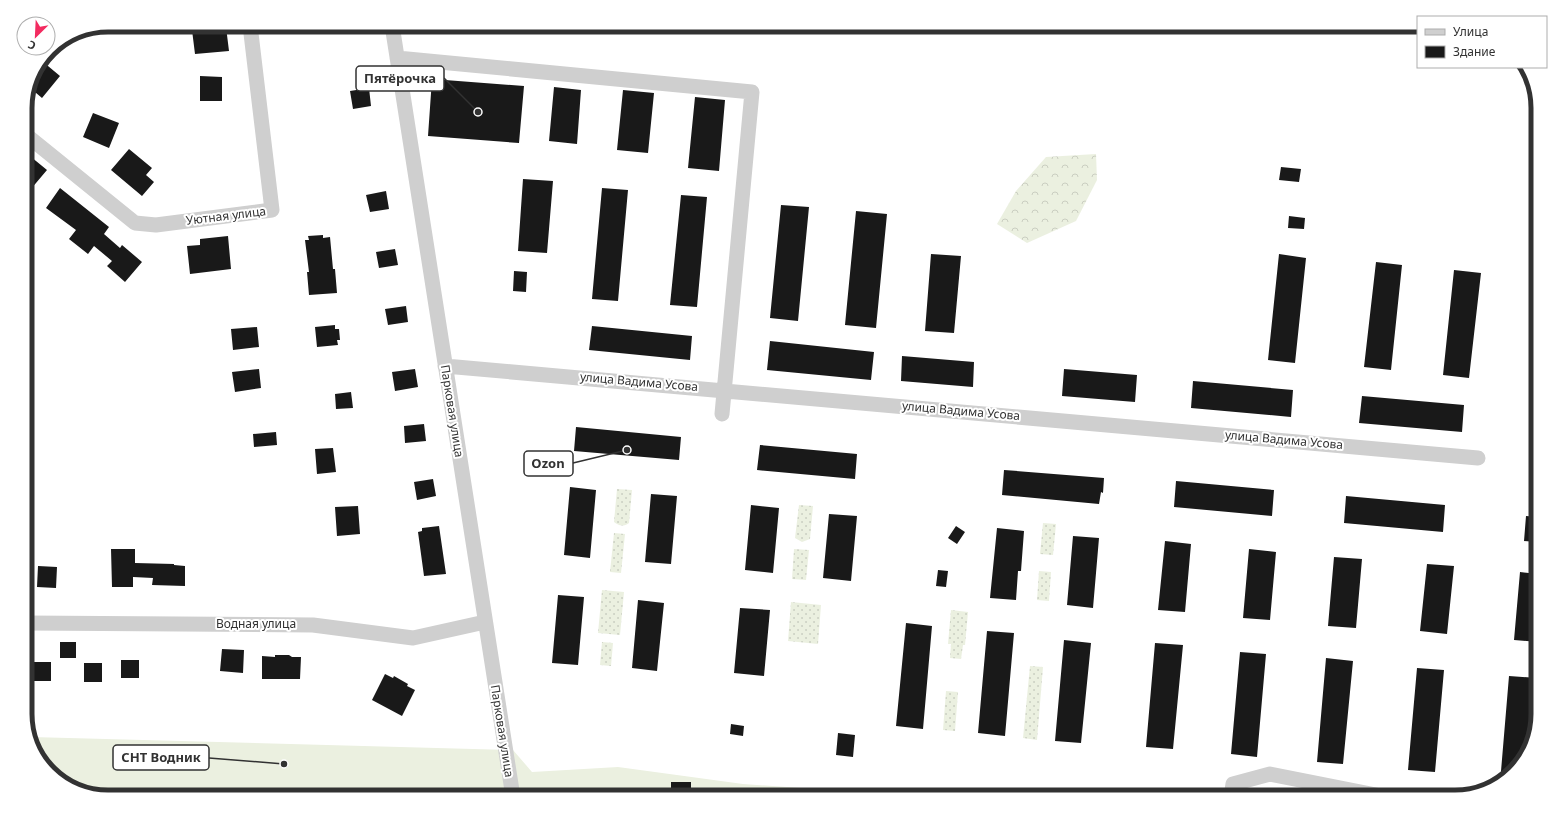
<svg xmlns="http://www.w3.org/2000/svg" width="1563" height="822" viewBox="0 0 1563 822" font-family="'Noto Sans',sans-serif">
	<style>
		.grass { fill: url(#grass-dots) }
		.forest { fill: url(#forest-crowns) }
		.garden { fill: #ebf0e0 }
		.building { fill: #191919 }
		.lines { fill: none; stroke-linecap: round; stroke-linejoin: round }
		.street { stroke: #cfcfcf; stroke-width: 15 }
		.labels { text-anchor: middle; stroke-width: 4; stroke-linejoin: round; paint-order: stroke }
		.street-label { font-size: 12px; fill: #323232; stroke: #fff }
		.rim { fill: none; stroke: #323232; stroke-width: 5 }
		.leader { fill: none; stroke: #323232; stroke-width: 1.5 }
		.callout-dot { fill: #323232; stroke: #fff; stroke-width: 1.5 }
		.callout { fill: #fff; stroke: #323232; stroke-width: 1.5 }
		.callout-label { font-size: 13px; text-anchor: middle; font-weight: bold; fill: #323232 }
	</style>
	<defs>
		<pattern id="grass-dots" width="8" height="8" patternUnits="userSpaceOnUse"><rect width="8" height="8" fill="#ebf0e0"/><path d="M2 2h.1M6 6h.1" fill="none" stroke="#cacec1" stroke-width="1.8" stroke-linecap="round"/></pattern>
		<pattern id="forest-crowns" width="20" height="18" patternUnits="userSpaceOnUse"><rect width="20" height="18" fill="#ebf0e0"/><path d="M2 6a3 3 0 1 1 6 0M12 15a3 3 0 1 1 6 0" fill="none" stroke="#cacec1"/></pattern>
	</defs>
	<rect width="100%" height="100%" fill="#fff"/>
	<!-- grass -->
	<path class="grass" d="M 617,489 L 632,490 L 629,523 C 623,527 619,526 614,522 Z
		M 799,505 L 813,506 L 810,539 L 802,542 L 795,538 Z
		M 1043,523 L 1056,524 L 1053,555 L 1040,554 Z
		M 614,533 L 625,534 L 621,573 L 610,572 Z
		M 794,549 L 809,550 L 806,580 L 792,579 Z
		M 1039,571 L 1051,572 L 1049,601 L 1037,600 Z
		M 602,590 L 624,592 L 620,635 L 598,633 Z
		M 791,602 L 821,605 L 818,644 L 788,641 Z
		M 951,610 L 968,612 L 965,645 L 963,645 L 961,659 L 950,658 L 951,644 L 948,644 Z
		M 602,642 L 613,643 L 611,666 L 600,665 Z
		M 1030,666 L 1043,667 L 1037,740 L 1023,738 Z
		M 946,691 L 958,692 L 955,731 L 943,730 Z"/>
	<!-- forest -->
	<path class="forest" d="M 1096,154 L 1097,180 L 1076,221 L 1027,243 L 997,224 L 1016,191 L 1046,157 Z"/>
	<!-- garden -->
	<path class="garden" d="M 31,737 L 513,750 L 532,772 L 618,767 L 743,784 L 931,797 L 108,797 L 71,788 L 39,760 Z"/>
	<!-- building -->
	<path class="building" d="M 226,27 L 229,51 L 195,54 L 192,30 Z
		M 42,61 L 60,76 L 42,98 L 29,87 L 31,76 Z
		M 200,76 L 222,77 L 222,101 L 200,101 Z
		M 432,79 L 524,86 L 519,143 L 428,136 Z
		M 554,87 L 581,90 L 577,144 L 549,141 Z
		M 369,88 L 371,106 L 353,109 L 350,91 Z
		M 623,90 L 654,93 L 648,153 L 617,150 Z
		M 695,97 L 725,100 L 719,171 L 688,168 Z
		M 93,113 L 119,123 L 109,148 L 83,137 Z
		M 129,149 L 152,168 L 146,175 L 154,182 L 142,196 L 111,170 Z
		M 25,152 L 47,170 L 25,196 Z
		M 1281,167 L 1301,169 L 1299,182 L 1279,180 Z
		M 523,179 L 553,181 L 547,253 L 518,251 Z
		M 60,188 L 109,227 L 104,234 L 120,248 L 122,245 L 142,262 L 125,282 L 107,266 L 112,261 L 94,246 L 88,254 L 69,239 L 76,230 L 46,208 Z
		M 602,188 L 628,190 L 618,301 L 592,299 Z
		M 386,191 L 389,209 L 370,212 L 366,195 Z
		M 681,195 L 707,197 L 697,307 L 670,305 Z
		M 781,205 L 809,207 L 798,321 L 770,318 Z
		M 856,211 L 887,214 L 876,328 L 845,325 Z
		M 1289,216 L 1305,218 L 1304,229 L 1288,228 Z
		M 323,235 L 323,238 L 330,237 L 333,269 L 335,269 L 337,293 L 309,295 L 307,272 L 309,272 L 305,240 L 309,240 L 308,236 Z
		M 228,236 L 231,269 L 190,274 L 187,246 L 200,245 L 200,239 Z
		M 395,249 L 398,265 L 379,268 L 376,252 Z
		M 931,254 L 961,256 L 954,333 L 925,331 Z
		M 1279,254 L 1306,258 L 1295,363 L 1268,360 Z
		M 1376,262 L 1402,265 L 1391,370 L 1364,367 Z
		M 1454,270 L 1481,273 L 1469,378 L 1443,375 Z
		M 514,271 L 527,272 L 526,292 L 513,291 Z
		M 406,306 L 408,322 L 388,325 L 385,309 Z
		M 335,325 L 335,329 L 339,329 L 340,340 L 337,340 L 338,345 L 317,347 L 315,327 Z
		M 592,326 L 692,336 L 690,360 L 589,350 Z
		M 257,327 L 259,347 L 233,350 L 231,329 Z
		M 770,341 L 874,352 L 871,380 L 767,370 Z
		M 902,356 L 974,362 L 973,387 L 901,381 Z
		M 259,369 L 261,388 L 235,392 L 232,372 Z
		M 415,369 L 418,387 L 395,391 L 392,372 Z
		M 1064,369 L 1137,375 L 1135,402 L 1062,396 Z
		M 1193,381 L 1293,390 L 1291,417 L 1191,408 Z
		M 351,392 L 353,408 L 336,409 L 335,394 Z
		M 1362,396 L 1464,405 L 1462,432 L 1359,423 Z
		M 424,424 L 426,441 L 405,443 L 404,426 Z
		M 576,427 L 681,437 L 679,460 L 574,451 Z
		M 276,432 L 277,445 L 254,447 L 253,434 Z
		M 760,445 L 857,454 L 855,479 L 757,470 Z
		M 333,448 L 336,472 L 317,474 L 315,449 Z
		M 1004,470 L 1104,478 L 1103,493 L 1101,492 L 1099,504 L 1002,495 Z
		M 433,479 L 436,496 L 417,500 L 414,482 Z
		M 1176,481 L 1274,490 L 1272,516 L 1174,507 Z
		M 570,487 L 596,490 L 590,558 L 564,555 Z
		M 651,494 L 677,496 L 671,564 L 645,562 Z
		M 1346,496 L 1445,505 L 1443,532 L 1344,523 Z
		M 751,505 L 779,508 L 773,573 L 745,570 Z
		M 358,506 L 360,534 L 337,536 L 335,507 Z
		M 829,514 L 857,516 L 851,581 L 823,578 Z
		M 1526,516 L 1538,517 L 1538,542 L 1524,541 Z
		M 439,526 L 446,574 L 424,576 L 418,532 L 422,531 L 422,528 Z
		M 956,526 L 965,532 L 957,544 L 948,538 Z
		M 997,528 L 1024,531 L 1021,571 L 1018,571 L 1016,600 L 990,598 Z
		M 1073,536 L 1099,538 L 1093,608 L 1067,605 Z
		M 1165,541 L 1191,544 L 1185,612 L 1158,610 Z
		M 111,549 L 135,549 L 135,563 L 174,564 L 174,565 L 185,566 L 185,586 L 152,585 L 153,578 L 133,577 L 133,587 L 112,587 Z
		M 1249,549 L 1276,552 L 1270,620 L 1243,618 Z
		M 1334,557 L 1362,559 L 1356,628 L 1328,626 Z
		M 1427,564 L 1454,566 L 1447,634 L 1420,631 Z
		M 38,566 L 57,567 L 56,588 L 37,587 Z
		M 938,570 L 948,571 L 946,587 L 936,586 Z
		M 1520,572 L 1538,574 L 1538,642 L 1514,640 Z
		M 558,595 L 584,597 L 578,665 L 552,663 Z
		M 638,600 L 664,603 L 657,671 L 632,668 Z
		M 740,608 L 770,610 L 764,676 L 734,673 Z
		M 906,623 L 932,626 L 923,729 L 896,726 Z
		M 987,631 L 1014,633 L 1005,736 L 978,733 Z
		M 1064,640 L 1091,643 L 1081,743 L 1055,741 Z
		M 60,642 L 76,642 L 76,658 L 60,658 Z
		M 1155,643 L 1183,645 L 1173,749 L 1146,747 Z
		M 222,649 L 244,650 L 243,673 L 220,671 Z
		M 1240,652 L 1266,654 L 1257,757 L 1231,754 Z
		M 275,655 L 289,655 L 292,657 L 301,657 L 300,679 L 262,679 L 262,656 L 275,657 Z
		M 1326,658 L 1353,661 L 1343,764 L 1317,762 Z
		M 121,660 L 139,660 L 139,678 L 121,678 Z
		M 33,662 L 51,662 L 51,681 L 32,681 Z
		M 84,663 L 102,663 L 102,682 L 84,682 Z
		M 1417,668 L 1444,670 L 1435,772 L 1408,770 Z
		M 385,674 L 393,678 L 394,676 L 408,684 L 407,686 L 415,690 L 402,716 L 372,700 Z
		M 1509,676 L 1537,678 L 1531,744 L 1529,751 L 1500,783 Z
		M 731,724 L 744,726 L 743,736 L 730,734 Z
		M 838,733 L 855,735 L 853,757 L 836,755 Z
		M 671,782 L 691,782 L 691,796 L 671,796 Z"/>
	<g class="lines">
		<!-- street -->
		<path class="street" d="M 392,25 L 513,797
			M 397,58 L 752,92 L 722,414
			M 25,134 L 135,223 L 156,225 L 272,210 L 250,25
			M 445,366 L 1478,458
			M 25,623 L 313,625 L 413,638 L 485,622
			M 1231,797 L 1233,784 L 1270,774 L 1386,797"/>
	</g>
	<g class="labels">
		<!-- street labels -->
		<g class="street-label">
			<text transform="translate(226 216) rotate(-7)" y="4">Уютная улица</text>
			<text transform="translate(639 382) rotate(5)" y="4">улица Вадима Усова</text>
			<text transform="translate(452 411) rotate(81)" y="4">Парковая улица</text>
			<text transform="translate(961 411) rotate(5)" y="4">улица Вадима Усова</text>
			<text transform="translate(1284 440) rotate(5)" y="4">улица Вадима Усова</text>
			<text x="256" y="628">Водная улица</text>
			<text transform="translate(502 731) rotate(81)" y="4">Парковая улица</text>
		</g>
	</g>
	<!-- crop -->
	<path d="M0 0H1563V822H0ZM108 32H1455A76 76 0 0 1 1531 108V714A76 76 0 0 1 1455 790H108A76 76 0 0 1 32 714V108A76 76 0 0 1 108 32Z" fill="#fff" fill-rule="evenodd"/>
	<path class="rim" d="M108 32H1455A76 76 0 0 1 1531 108V714A76 76 0 0 1 1455 790H108A76 76 0 0 1 32 714V108A76 76 0 0 1 108 32Z"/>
	<!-- callouts -->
	<path class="leader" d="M478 112L444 78M627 450L573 463M284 764L209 758"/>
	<g class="callout-dot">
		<circle cx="478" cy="112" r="4"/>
		<circle cx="627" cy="450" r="4"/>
		<circle cx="284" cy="764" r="4"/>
	</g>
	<g class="callout">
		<rect x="356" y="66" width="88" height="25" rx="4"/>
		<rect x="524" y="451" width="49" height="25" rx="4"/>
		<rect x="113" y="745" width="96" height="25" rx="4"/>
	</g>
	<g class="callout-label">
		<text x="400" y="83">Пятёрочка</text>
		<text x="548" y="468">Ozon</text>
		<text x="161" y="762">СНТ Водник</text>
	</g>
	<!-- legend -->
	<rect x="1417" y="16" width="130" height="52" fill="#ffffff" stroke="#adadad"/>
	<rect x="1425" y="29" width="20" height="6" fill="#cfcfcf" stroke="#adadad"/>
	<text x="1453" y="36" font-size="12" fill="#323232">Улица</text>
	<rect x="1425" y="46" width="20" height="12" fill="#191919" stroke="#adadad"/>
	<text x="1453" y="56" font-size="12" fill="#323232">Здание</text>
	<!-- north arrow -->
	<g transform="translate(36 36) rotate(204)"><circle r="19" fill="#ffffff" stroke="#adadad"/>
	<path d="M0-3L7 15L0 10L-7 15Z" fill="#f32b60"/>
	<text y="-6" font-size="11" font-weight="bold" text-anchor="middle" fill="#323232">С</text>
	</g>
</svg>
